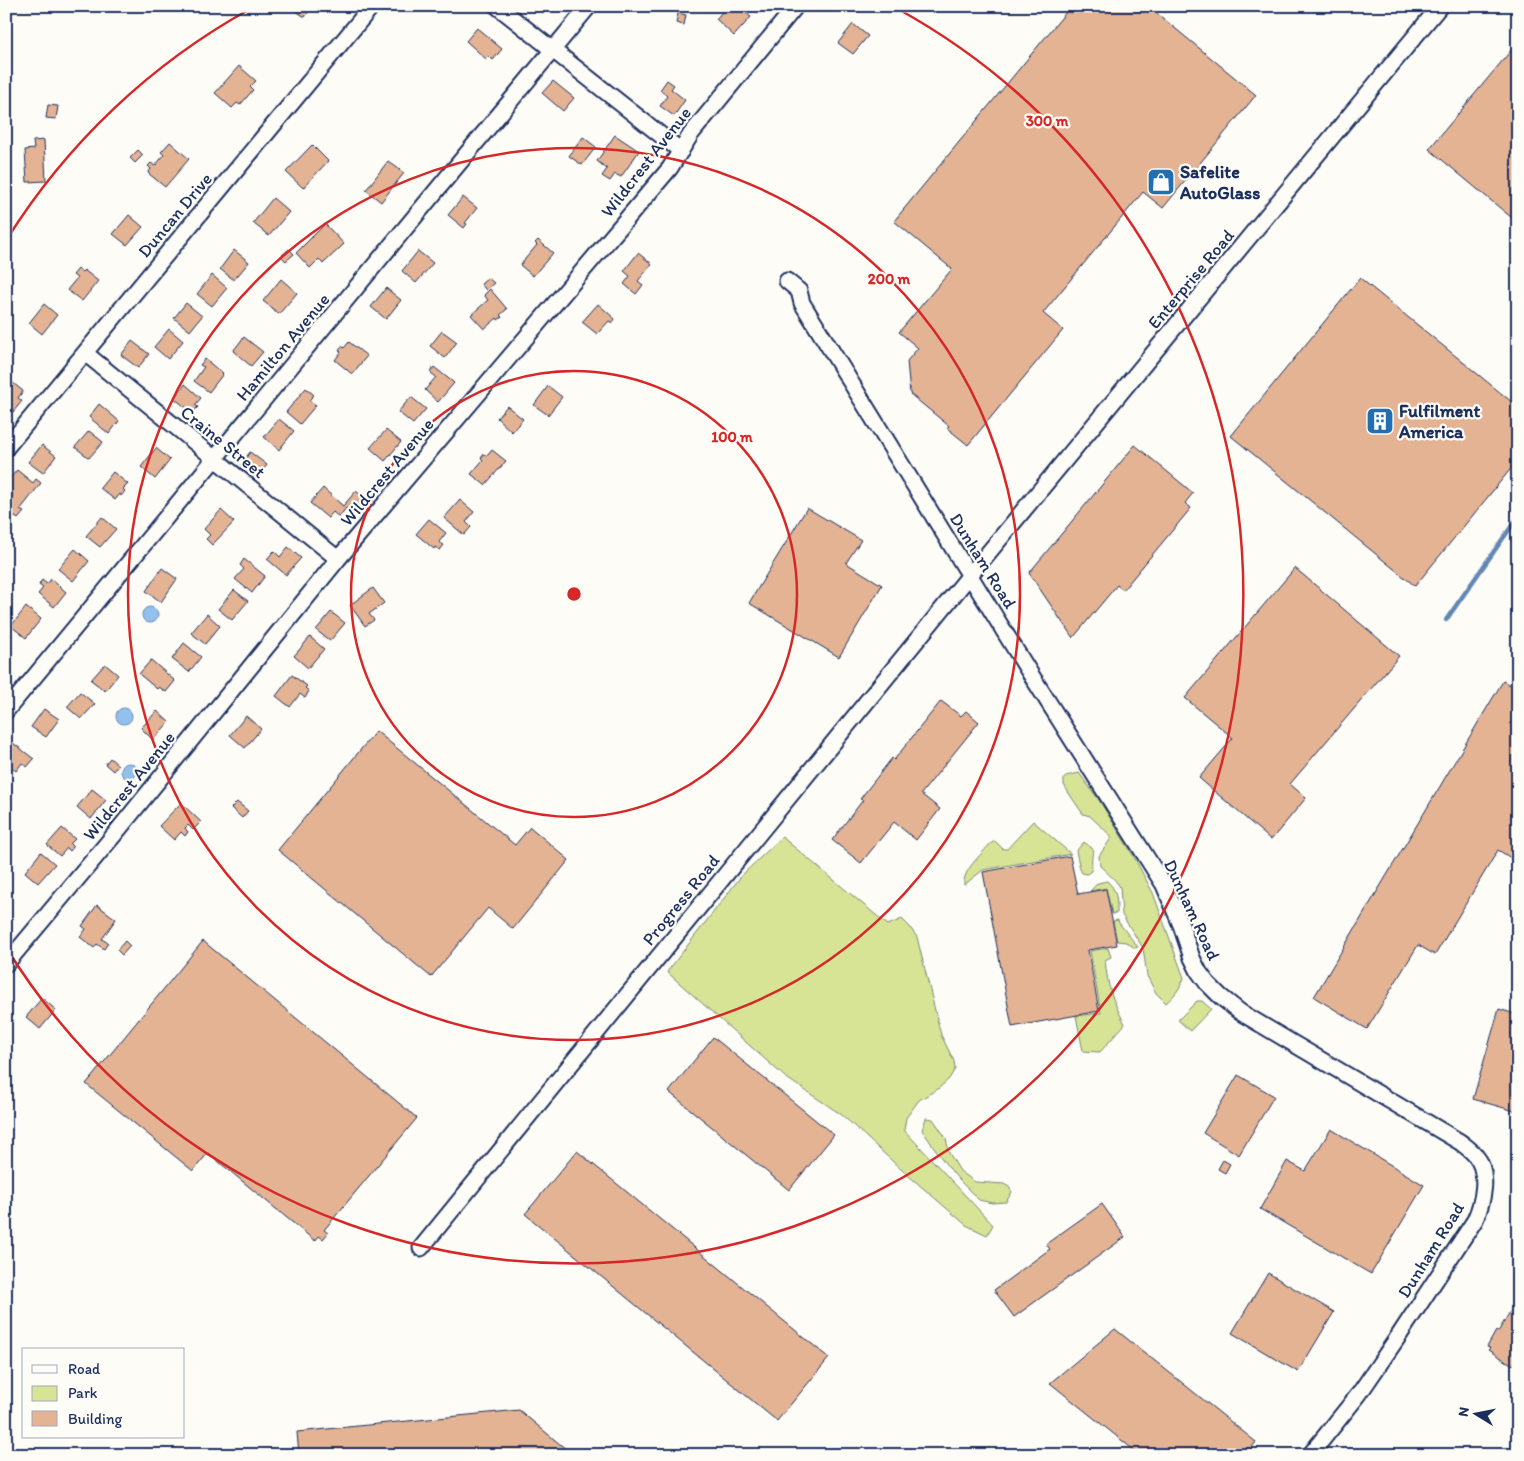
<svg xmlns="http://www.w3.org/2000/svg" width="1524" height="1461" viewBox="0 0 1524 1461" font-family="Itim,sans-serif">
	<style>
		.green { fill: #d7e395; stroke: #79897a }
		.water { fill: #93c1ed; stroke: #6387b4 }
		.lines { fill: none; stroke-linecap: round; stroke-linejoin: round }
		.stream { stroke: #6387b4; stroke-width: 4.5 }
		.building { fill: #e3b394; stroke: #1b2f5e }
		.minor-casing { stroke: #1b2f5e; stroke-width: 19 }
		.minor { stroke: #fdfcf7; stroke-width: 15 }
		.ring { fill: none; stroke: #d62828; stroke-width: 2.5 }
		.labels { text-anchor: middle; stroke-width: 4.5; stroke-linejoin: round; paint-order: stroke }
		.street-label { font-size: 18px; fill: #1b2f5e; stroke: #fdfcf7 }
		.poi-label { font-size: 18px; font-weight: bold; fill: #1b2f5e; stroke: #fdfcf7; text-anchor: start }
		.centre { fill: #d62828; stroke: #fdfcf7; stroke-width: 2.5 }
		.ring-label { font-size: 15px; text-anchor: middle; font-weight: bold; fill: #d62828; stroke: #fdfcf7; stroke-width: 4.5; stroke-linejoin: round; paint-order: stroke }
	</style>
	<rect width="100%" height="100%" fill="#fdfcf7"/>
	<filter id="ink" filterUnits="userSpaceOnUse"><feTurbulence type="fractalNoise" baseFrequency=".02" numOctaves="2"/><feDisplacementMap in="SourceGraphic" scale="10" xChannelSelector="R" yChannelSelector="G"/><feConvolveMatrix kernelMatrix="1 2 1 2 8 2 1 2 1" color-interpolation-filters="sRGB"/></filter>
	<g filter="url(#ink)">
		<!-- green -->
		<path class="green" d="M 1079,773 L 1099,800 L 1133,855 L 1153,893 L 1184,978 C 1180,989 1174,996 1166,1003 L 1156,993 L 1147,976 L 1143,948 L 1122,915 L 1120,887 L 1115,880 L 1100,866 L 1099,856 L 1112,837 L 1090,816 L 1083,814 L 1070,795 L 1064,785 L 1064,779 L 1066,776 Z
			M 1033,821 L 1071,854 L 983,870 L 964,885 C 962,871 981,855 990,844 L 995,841 L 1003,849 L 1007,849 Z
			M 782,837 L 888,925 L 902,919 L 909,926 L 917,937 L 941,1035 L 954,1061 L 955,1069 L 949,1079 L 938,1089 L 919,1100 L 906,1118 L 904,1130 L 993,1225 L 987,1235 L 966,1225 L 902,1170 L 842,1115 L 785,1077 L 667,972 L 742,875 Z
			M 1084,842 L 1094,850 C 1090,858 1093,864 1091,871 L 1087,874 L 1082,873 L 1080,869 L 1076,851 Z
			M 1107,881 C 1117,890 1117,899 1117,913 L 1112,914 L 1106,888 L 1090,891 L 1098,883 Z
			M 1118,920 L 1119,923 L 1138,947 L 1135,948 L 1126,942 L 1117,941 L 1113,921 Z
			M 1108,948 L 1111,957 L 1105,960 C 1108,989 1112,999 1125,1024 L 1100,1052 L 1083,1051 L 1076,1016 L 1101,1013 L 1090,951 Z
			M 1197,1001 L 1202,1001 L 1211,1009 L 1190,1031 L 1178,1020 Z
			M 926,1118 L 933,1119 L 946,1138 L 949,1153 L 960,1171 L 975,1182 L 1004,1184 L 1009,1187 L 1012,1192 L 1006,1202 L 992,1203 L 979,1200 L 959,1180 L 945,1163 L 922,1130 Z"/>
		<!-- water -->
		<path class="water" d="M142 615a8 8 0 1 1 16 0a8 8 0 1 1-16 0Z
			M116 716a8 8 0 1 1 16 0a8 8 0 1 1-16 0Z
			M121 771a8 8 0 1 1 16 0a8 8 0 1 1-16 0Z"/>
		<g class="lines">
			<!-- stream -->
			<path class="stream" d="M 1446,620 L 1518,517"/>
		</g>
		<!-- building -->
		<path class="building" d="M 293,6 L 312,6 L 305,17 L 291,8 Z
			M 727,6 L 738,6 L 751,17 L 734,36 L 716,19 Z
			M 1071,6 L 1148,6 L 1256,95 L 1163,208 L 1143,192 L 1043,313 L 1063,330 L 968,445 L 947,428 L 949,426 L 910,394 L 907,361 L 918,348 L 899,332 L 952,269 L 894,221 Z
			M 678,13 L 686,15 L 684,25 L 676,23 Z
			M 853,24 L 868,36 L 853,54 L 838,43 Z
			M 477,28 L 502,49 L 493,60 L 489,56 L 486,59 L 466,41 Z
			M 1518,42 L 1518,223 L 1429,149 Z
			M 239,66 L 256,81 L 250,87 L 253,90 L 240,105 L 237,103 L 232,108 L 215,93 Z
			M 667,80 L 674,85 L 671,89 L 685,100 L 674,116 L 660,106 L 667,96 L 660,90 Z
			M 553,81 L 574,98 L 563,111 L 542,93 Z
			M 48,105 L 58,106 L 56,119 L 46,118 Z
			M 615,135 L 639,151 L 621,177 L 615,174 L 610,181 L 602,176 L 607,169 L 597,161 Z
			M 583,137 L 596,147 L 582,165 L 569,156 Z
			M 44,140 L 46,181 L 27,182 L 25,150 L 34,149 L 33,141 Z
			M 170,142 L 189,159 L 165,187 L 148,173 L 151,169 L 148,166 L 151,163 L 155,166 L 164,155 L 161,152 Z
			M 312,145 L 328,161 L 303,188 L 286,172 Z
			M 138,150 L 143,155 L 135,163 L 130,158 Z
			M 388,161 L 404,173 L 381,202 L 366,190 Z
			M 463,197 L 477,208 L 465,223 L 467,224 L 464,228 L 448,215 Z
			M 273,198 L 289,212 L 269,236 L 253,223 Z
			M 129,215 L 143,227 L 127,245 L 113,234 Z
			M 325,224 L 344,244 L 323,264 L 319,259 L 310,268 L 296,253 Z
			M 538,240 L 553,253 L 533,276 L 520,265 L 537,245 L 535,243 Z
			M 289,249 L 294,254 L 286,261 L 281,256 Z
			M 234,250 L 249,262 L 234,280 L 220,269 Z
			M 418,251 L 433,263 L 416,283 L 402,271 Z
			M 638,253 L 652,264 L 638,281 L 643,285 L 636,294 L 624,284 L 630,276 L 624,271 Z
			M 78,269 L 82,272 L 84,270 L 98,281 L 82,301 L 67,290 L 77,278 L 73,275 Z
			M 212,275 L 227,288 L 212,306 L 197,294 Z
			M 488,278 L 494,283 L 486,290 L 481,284 Z
			M 1360,278 L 1518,407 L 1518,460 L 1415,586 L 1231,436 Z
			M 281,279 L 297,293 L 279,314 L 263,301 Z
			M 386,288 L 401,300 L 386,319 L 371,307 Z
			M 490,289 L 507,309 L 500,315 L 502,317 L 498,320 L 497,318 L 484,329 L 471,315 L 488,300 L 484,295 Z
			M 186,303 L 202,316 L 190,331 L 174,318 Z
			M 44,304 L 57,315 L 42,334 L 29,323 Z
			M 598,304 L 615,319 L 612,323 L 609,321 L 597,334 L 582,322 Z
			M 169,329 L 183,341 L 168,359 L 154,347 Z
			M 442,331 L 457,342 L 445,358 L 430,346 Z
			M 244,337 L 263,352 L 251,366 L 233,351 Z
			M 132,341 L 149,354 L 138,368 L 121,355 Z
			M 349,342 L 367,356 L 352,374 L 335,360 L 341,352 L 339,351 L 342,346 L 344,348 Z
			M 205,359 L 223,374 L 209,392 L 194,381 L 204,367 L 200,365 Z
			M 434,367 L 454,383 L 438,402 L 425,390 L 436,377 L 430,372 Z
			M 8,379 L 23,391 L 18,398 L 22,401 L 13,412 L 6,407 L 6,381 Z
			M 185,384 L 201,398 L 195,405 L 198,407 L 194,411 L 192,409 L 190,411 L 174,398 Z
			M 548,386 L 562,397 L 548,415 L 534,405 Z
			M 306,388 L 314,395 L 309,400 L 316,405 L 300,424 L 286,412 Z
			M 411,397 L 426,409 L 413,424 L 398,412 Z
			M 99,404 L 119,421 L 109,434 L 89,417 Z
			M 507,406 L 523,419 L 512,432 L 497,418 Z
			M 279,419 L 294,431 L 279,450 L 264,437 Z
			M 386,430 L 401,442 L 385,461 L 370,448 Z
			M 89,431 L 103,442 L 89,458 L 75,447 Z
			M 42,445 L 56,456 L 43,473 L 28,462 Z
			M 1135,445 L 1193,493 L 1185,503 L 1191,508 L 1123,590 L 1117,585 L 1073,638 L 1029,573 Z
			M 156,448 L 170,460 L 155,479 L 141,467 Z
			M 492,450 L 506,461 L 485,485 L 471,474 L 483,460 L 481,458 L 484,454 L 487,456 Z
			M 250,452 L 267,465 L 257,478 L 241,465 Z
			M 17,470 L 33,483 L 36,479 L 41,483 L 20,510 L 24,512 L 18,519 L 6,510 L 6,503 L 13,495 L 6,490 L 6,483 Z
			M 113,472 L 128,484 L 123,489 L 125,491 L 121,496 L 120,494 L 115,500 L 100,488 Z
			M 323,488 L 343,506 L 356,491 L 367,500 L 354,515 L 346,508 L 339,517 L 333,512 L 328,518 L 310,503 Z
			M 460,500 L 474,512 L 466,522 L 471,527 L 464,535 L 444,518 Z
			M 807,508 L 861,540 L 846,563 L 882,585 L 839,657 L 749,603 Z
			M 221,510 L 234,522 L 212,545 L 206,539 L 210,535 L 204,529 Z
			M 102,517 L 116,529 L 100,547 L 86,536 Z
			M 429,519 L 446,533 L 439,542 L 444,545 L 440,550 L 435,547 L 434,549 L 416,534 Z
			M 288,547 L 301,558 L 286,575 L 267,559 L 274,551 L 280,557 Z
			M 75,549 L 89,561 L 73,581 L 58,569 Z
			M 244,559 L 265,576 L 252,593 L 235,579 L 244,569 L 240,565 Z
			M 162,568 L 177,579 L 161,602 L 146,591 Z
			M 1295,568 L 1399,656 L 1290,784 L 1306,798 L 1271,840 L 1199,778 L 1233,738 L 1185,698 Z
			M 51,579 L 66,592 L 54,607 L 38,594 L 43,588 L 39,585 L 42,580 L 47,584 Z
			M 373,588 L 384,603 L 369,614 L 374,620 L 365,626 L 350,605 Z
			M 234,590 L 248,601 L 232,620 L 218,609 Z
			M 26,607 L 41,619 L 26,638 L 11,626 Z
			M 331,612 L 345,623 L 330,641 L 316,630 Z
			M 207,614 L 220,626 L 205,644 L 191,633 Z
			M 310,637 L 324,649 L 308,668 L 294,656 Z
			M 184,643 L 201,657 L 189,672 L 172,659 Z
			M 151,660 L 175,681 L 166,692 L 159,687 L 157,689 L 139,674 Z
			M 105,664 L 118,675 L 105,691 L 91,680 Z
			M 292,675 L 307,686 L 305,688 L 309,691 L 305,698 L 300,694 L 290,707 L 276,696 Z
			M 1503,681 L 1518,689 L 1518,857 L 1516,861 L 1498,850 L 1435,955 L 1418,945 L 1367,1029 L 1314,997 Z
			M 80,692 L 95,704 L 81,719 L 67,707 Z
			M 941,701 L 961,716 L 966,711 L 979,722 L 921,794 L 940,809 L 916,840 L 894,822 L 861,863 L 832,840 L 863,800 L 860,799 L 892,758 L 894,760 Z
			M 44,709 L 59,719 L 46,737 L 31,727 Z
			M 157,711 L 169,722 L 153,740 L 141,728 Z
			M 246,716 L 261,729 L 245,748 L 230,735 Z
			M 376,731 L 515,845 L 530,827 L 569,860 L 513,929 L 488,908 L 431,977 L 278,850 Z
			M 13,743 L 34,759 L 27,767 L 22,763 L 16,771 L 6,763 L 6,751 Z
			M 110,758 L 118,765 L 113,771 L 105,764 Z
			M 92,789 L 106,800 L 91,819 L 77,807 Z
			M 237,802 L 248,811 L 242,818 L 231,808 Z
			M 181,803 L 201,822 L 193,830 L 188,825 L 185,828 L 188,832 L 185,836 L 181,832 L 174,840 L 159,826 Z
			M 62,828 L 75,839 L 70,844 L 73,847 L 70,851 L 67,848 L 60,856 L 47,845 Z
			M 41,852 L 55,864 L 38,883 L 25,872 Z
			M 1070,856 L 1078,894 L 1106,889 L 1117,945 L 1088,950 L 1099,1011 L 1012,1027 L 983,872 Z
			M 97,905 L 116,919 L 102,939 L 108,943 L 104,949 L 97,944 L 94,948 L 80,937 L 86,929 L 82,926 Z
			M 125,941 L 130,946 L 122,955 L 117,950 Z
			M 203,941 L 417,1118 L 324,1230 L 328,1233 L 323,1239 L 319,1236 L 315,1241 L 208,1153 L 193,1171 L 86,1084 Z
			M 42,998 L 56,1010 L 40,1029 L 26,1017 Z
			M 1499,1009 L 1518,1015 L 1518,1112 L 1473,1099 Z
			M 713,1037 L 834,1135 L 789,1190 L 669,1092 Z
			M 1238,1075 L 1274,1096 L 1239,1155 L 1203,1133 Z
			M 1331,1129 L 1424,1185 L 1371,1274 L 1260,1209 L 1287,1161 L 1305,1171 Z
			M 577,1151 L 829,1358 L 777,1421 L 525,1214 Z
			M 1223,1160 L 1230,1164 L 1225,1173 L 1218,1169 Z
			M 1102,1204 L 1125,1237 L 1014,1317 L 994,1290 L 1050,1249 L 1046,1244 Z
			M 1268,1273 L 1334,1312 L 1298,1372 L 1232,1333 Z
			M 1514,1305 L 1518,1308 L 1518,1364 L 1515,1362 L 1513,1365 L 1488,1350 L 1490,1348 L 1487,1347 L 1496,1331 L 1498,1332 Z
			M 1115,1329 L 1256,1442 L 1246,1455 L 1140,1455 L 1050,1383 Z
			M 519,1410 L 573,1455 L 299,1455 L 297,1432 Z"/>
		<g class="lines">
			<defs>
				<path id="minor" d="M 497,6 L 681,151
					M 787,281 L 799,291 L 802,303 L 1028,670 L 1164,885 L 1181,925 L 1192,958 L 1199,972 L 1207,983 L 1221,997 L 1240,1012 L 1460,1142 C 1465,1146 1471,1150 1475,1155 C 1490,1172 1483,1202 1475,1220 L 1400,1334 L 1359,1394 L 1310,1455
					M 85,353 L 338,559
					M 6,448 L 372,6
					M 6,711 L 589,6
					M 6,964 L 114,835 L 338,559 L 670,168 L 691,134 L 796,6
					M 421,1248 L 970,575 L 1440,6"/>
			</defs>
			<!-- minor casing -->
			<use href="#minor" class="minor-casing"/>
			<!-- minor -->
			<use href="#minor" class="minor"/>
		</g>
	</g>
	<!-- distance rings -->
	<g class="ring">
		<circle cx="574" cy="594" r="223"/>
		<circle cx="574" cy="594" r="446"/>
		<path d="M7 239A669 669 0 0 1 250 9M898 9A669 669 0 1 1 7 949"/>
	</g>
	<!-- icons -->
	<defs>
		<symbol id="shop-square" viewBox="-11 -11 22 22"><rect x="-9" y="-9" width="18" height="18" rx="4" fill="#1f6fb2" stroke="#fdfcf7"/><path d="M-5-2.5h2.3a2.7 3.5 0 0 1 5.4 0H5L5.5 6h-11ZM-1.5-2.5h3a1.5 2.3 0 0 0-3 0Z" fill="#fff"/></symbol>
		<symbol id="building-square" viewBox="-11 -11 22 22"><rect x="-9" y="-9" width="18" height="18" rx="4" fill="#1f6fb2" stroke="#fdfcf7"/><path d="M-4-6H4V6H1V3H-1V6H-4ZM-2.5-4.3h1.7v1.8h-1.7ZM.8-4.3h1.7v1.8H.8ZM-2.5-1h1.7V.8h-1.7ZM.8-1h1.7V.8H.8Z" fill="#fff"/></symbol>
	</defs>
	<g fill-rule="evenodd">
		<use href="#shop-square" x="1145" y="166" width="32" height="32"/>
		<use href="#building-square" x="1364" y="405" width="32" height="32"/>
	</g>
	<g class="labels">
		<!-- street labels -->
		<g class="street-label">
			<text transform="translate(646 162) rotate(-52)" y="6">Wildcrest Avenue</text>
			<text transform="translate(175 215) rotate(-50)" y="6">Duncan Drive</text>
			<text transform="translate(1191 279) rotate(-50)" y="6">Enterprise Road</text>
			<text transform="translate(283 347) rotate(-50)" y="6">Hamilton Avenue</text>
			<text transform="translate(223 442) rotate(39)" y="6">Craine Street</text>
			<text transform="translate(387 472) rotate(-50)" y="6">Wildcrest Avenue</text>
			<text transform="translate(983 561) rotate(58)" y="6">Dunham Road</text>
			<text transform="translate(129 786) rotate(-51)" y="6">Wildcrest Avenue</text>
			<text transform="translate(681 900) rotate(-51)" y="6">Progress Road</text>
			<text transform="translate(1192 910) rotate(65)" y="6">Dunham Road</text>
			<text transform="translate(1431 1250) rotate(-58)" y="6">Dunham Road</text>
		</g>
		<!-- poi labels -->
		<g class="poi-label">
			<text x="1180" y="178">Safelite<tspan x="1180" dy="21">AutoGlass</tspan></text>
			<text x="1399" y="417">Fulfilment<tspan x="1399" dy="21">America</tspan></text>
		</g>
	</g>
	<circle cx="574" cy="594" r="8" class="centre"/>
	<g class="ring-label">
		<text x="1047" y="126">300 m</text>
		<text x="889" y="284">200 m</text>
		<text x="732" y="442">100 m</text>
	</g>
	<!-- margin -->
	<rect width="1524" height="1461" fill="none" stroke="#fdfcf7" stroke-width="25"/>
	<rect x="12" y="12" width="1499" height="1436" fill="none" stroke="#1b2f5e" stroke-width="2" filter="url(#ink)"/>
	<!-- legend -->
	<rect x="22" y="1348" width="162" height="90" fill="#fdfcf7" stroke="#a3aaba"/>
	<rect x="32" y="1365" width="25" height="8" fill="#fdfcf7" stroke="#a3aaba"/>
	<text x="68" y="1374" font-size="15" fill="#1b2f5e">Road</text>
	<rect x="32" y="1386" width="25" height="15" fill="#d7e395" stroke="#a3aaba"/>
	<text x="68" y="1398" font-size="15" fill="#1b2f5e">Park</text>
	<rect x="32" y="1411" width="25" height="15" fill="#e3b394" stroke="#a3aaba"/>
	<text x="68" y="1424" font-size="15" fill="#1b2f5e">Building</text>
	<!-- north arrow -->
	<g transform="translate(1476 1414) rotate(280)" stroke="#fdfcf7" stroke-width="4" paint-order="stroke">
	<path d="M0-4L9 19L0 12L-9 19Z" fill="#1b2f5e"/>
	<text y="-8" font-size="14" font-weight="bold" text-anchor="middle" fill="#1b2f5e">N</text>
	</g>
</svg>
